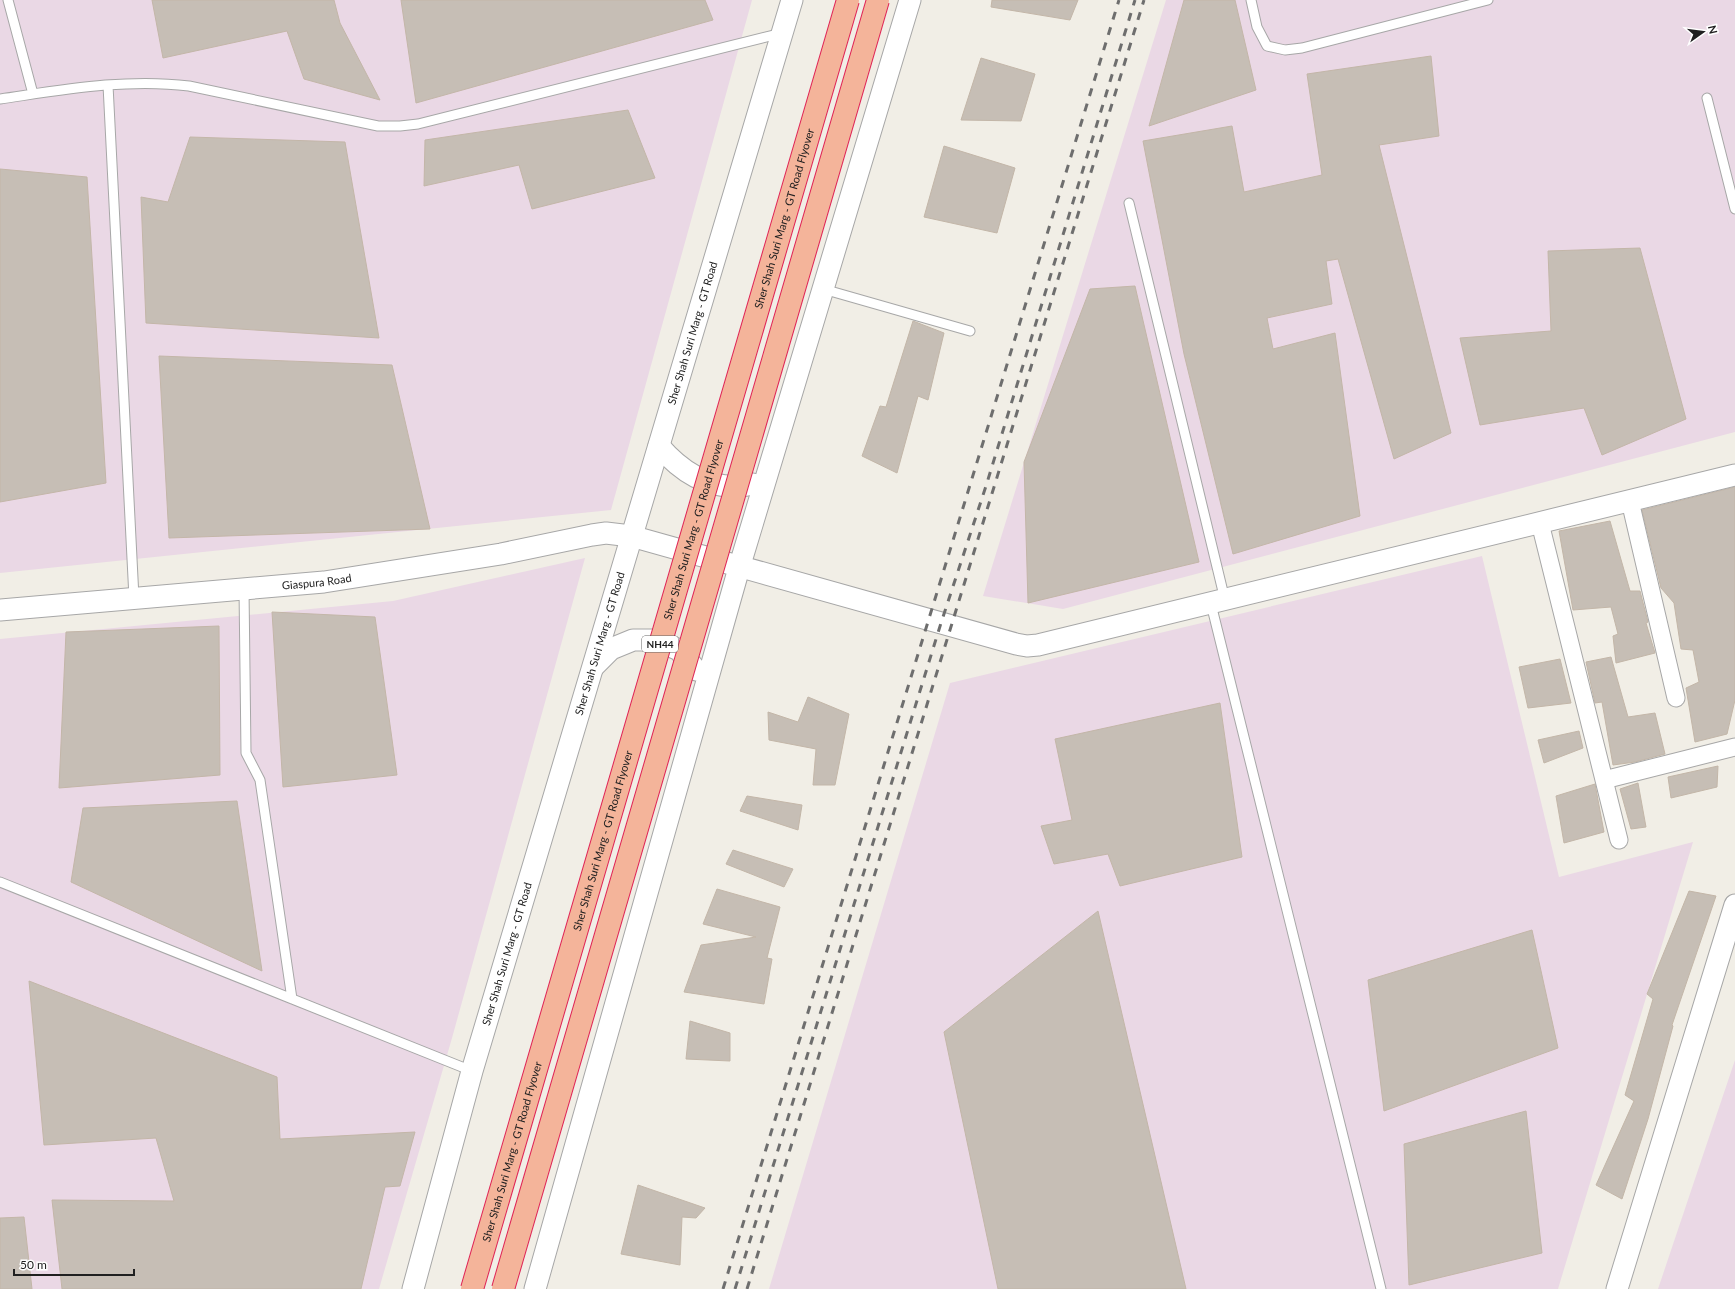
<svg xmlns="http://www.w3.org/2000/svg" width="1735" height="1289" viewBox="0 0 1735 1289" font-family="Lato,sans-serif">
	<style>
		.industrial { fill: #ead8e5 }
		.building { fill: #c6beb5; stroke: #c3b6a8 }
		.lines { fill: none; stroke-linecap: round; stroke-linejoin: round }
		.service-casing { stroke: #a7a7a7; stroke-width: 11 }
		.minor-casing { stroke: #a7a7a7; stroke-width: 19 }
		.tertiary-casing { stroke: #a7a7a7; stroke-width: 23 }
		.service { stroke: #fff; stroke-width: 9 }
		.minor { stroke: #fff; stroke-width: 17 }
		.tertiary { stroke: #fff; stroke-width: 21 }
		.rail { stroke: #6e6e6e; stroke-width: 3; stroke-dasharray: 8 8; stroke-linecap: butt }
		.trunk-bridge-casing { stroke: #df2355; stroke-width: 24; stroke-linecap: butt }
		.trunk-bridge { stroke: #f4b49a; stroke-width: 22 }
		.labels { text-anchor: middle; stroke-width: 4; stroke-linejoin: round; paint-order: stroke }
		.shield { fill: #fff; stroke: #636363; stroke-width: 1 }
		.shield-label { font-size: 10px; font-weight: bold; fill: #202020 }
		.street-label { font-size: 11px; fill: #202020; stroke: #fff }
	</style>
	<rect width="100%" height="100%" fill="#f1eee6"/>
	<!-- industrial -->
	<path class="industrial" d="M 0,0 L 752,0 L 611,510 L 0,573 Z
		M 1166,0 L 1735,0 L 1735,432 L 1063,609 L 983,596 Z
		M 1482,556 L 1559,877 L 1693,842 L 1558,1289 L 769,1289 L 950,683 Z
		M 585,558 L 452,1038 L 379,1289 L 0,1289 L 0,639 L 393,601 Z
		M 1735,1060 L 1735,1289 L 1658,1289 Z"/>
	<!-- building -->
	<path class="building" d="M 152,0 L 334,0 L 340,23 L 380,100 L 304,79 L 287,31 L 163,58 Z
		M 401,0 L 705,0 L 713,20 L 416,103 Z
		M 992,0 L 1078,0 L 1070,20 L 991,7 Z
		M 1184,0 L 1235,0 L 1256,90 L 1149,126 Z
		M 1431,56 L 1439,136 L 1379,145 L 1451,433 L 1394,459 L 1338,259 L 1326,261 L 1332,304 L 1267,318 L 1273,349 L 1335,333 L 1360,516 L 1233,554 L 1184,354 L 1143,141 L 1232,126 L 1244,192 L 1322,175 L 1307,74 Z
		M 981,58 L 1035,74 L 1021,121 L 961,120 Z
		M 628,110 L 655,178 L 532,209 L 519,165 L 424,186 L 425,140 Z
		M 190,137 L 345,142 L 379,338 L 146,323 L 141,197 L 168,202 Z
		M 944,146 L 1015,168 L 997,233 L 924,217 Z
		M 0,169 L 87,177 L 106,483 L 0,502 Z
		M 1640,248 L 1686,419 L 1602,455 L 1584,408 L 1480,425 L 1460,338 L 1551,331 L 1548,251 Z
		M 1135,286 L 1199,562 L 1028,603 L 1024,462 L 1090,289 Z
		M 913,321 L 944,333 L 928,400 L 918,396 L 897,473 L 862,456 L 880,406 L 886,407 Z
		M 159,356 L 392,365 L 430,529 L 169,538 Z
		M 1735,487 L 1735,700 L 1727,734 L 1695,742 L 1686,688 L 1699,682 L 1693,650 L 1681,649 L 1674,603 L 1661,588 L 1642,510 Z
		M 1610,521 L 1630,591 L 1640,591 L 1648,622 L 1646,623 L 1655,653 L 1616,663 L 1613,636 L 1618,634 L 1611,607 L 1573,610 L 1559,531 Z
		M 272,612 L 375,617 L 397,775 L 283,787 Z
		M 219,626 L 220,775 L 59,788 L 66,632 Z
		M 1611,657 L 1628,717 L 1655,713 L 1665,754 L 1635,762 L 1613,765 L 1602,702 L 1595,703 L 1586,662 Z
		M 1560,659 L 1571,703 L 1528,708 L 1519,667 Z
		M 808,697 L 849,714 L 835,785 L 813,785 L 816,749 L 769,740 L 768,712 L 798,722 Z
		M 1220,703 L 1242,857 L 1120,886 L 1108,854 L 1054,864 L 1041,826 L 1072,820 L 1055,739 Z
		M 1579,731 L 1583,748 L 1544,763 L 1538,740 Z
		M 1718,766 L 1717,787 L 1671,798 L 1668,777 Z
		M 1638,783 L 1646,827 L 1631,829 L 1620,789 Z
		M 1595,784 L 1604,832 L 1564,843 L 1556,796 Z
		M 747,796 L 802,805 L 798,830 L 740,811 Z
		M 237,801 L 262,971 L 71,882 L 83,808 Z
		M 733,850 L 793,869 L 784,887 L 726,864 Z
		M 717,889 L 780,907 L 767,958 L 772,959 L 764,1004 L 684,992 L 701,945 L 756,937 L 703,924 Z
		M 1689,891 L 1716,896 L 1672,1025 L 1673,1026 L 1648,1119 L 1622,1199 L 1596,1185 L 1634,1101 L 1625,1095 L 1653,999 L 1647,994 Z
		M 1098,911 L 1186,1289 L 998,1289 L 944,1032 Z
		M 1532,930 L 1558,1048 L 1384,1111 L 1368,980 Z
		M 29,981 L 277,1077 L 280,1139 L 415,1132 L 400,1186 L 385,1187 L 361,1289 L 62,1289 L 52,1200 L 174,1201 L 156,1138 L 44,1145 Z
		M 690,1021 L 730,1033 L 730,1061 L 686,1059 Z
		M 1526,1111 L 1542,1253 L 1409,1285 L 1404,1144 Z
		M 638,1185 L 705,1208 L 696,1218 L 682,1217 L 680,1265 L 621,1254 Z
		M 24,1217 L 32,1289 L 0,1289 L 0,1218 Z"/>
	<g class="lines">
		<defs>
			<path id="service" d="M 8,0 L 33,94
				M 1251,0 L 1257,27 L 1267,46 L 1285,50 L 1302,48 L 1488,0
				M 108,85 L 134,598
				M 1707,98 L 1735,209
				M 0,99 C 62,90 126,78 189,86 L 378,126 L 400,126 L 418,124 L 782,33
				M 1129,203 L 1225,600
				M 823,289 L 970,331
				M 244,589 L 246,753 L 260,780 L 292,999
				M 1211,604 L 1381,1289
				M 0,882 L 472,1071"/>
			<path id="minor" d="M 1630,501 L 1676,698
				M 1540,523 L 1619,840
				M 1604,780 L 1735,747"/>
			<g id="tertiary">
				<path d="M 659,446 C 683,474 714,493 753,484"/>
				<path id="s1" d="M 0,610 L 324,582 L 501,554 L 592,535 L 606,533 L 631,536 L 1016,644 L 1027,646 L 1038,645 L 1735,475"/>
				<path d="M 594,666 L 611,649 L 633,640 L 657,640 L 679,650 L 696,670"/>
				<path id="s2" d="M 413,1289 L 472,1071 L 792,0"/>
				<path d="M 535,1289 L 739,568 L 910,0"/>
				<path d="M 1617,1289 L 1735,905"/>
			</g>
		</defs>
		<!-- service casing -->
		<use href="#service" class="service-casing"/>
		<!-- minor casing -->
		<use href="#minor" class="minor-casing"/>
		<!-- tertiary casing -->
		<use href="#tertiary" class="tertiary-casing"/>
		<!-- service -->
		<use href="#service" class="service"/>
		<!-- minor -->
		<use href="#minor" class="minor"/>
		<!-- tertiary -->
		<use href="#tertiary" class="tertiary"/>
		<!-- rail -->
		<path class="rail" d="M 723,1289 L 1119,0
			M 735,1289 L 941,623 L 986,486 L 1135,0
			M 747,1289 L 1144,0"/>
		<defs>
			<g id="trunk-bridge">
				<path id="s3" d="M 472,1289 L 848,0"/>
				<path d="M 503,1289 L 878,0"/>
			</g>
		</defs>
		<!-- trunk-bridge casing -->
		<use href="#trunk-bridge" class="trunk-bridge-casing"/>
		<!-- trunk-bridge -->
		<use href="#trunk-bridge" class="trunk-bridge"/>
	</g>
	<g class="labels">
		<!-- shield labels -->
		<rect class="shield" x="642" y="636" width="36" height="16" rx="3"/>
		<g class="shield-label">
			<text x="660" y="648">NH44</text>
		</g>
		<!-- street labels -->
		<g class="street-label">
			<text dy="4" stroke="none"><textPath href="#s3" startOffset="1115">Sher Shah Suri Marg - GT Road Flyover</textPath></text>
			<text dy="4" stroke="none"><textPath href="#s2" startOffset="996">Sher Shah Suri Marg - GT Road</textPath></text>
			<text dy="4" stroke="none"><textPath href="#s3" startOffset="791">Sher Shah Suri Marg - GT Road Flyover</textPath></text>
			<text dy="4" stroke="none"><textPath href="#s1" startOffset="318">Giaspura Road</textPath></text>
			<text dy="4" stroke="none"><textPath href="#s2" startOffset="672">Sher Shah Suri Marg - GT Road</textPath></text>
			<text dy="4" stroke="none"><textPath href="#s3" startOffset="467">Sher Shah Suri Marg - GT Road Flyover</textPath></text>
			<text dy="4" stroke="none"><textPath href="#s2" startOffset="348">Sher Shah Suri Marg - GT Road</textPath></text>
			<text dy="4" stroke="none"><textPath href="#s3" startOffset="143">Sher Shah Suri Marg - GT Road Flyover</textPath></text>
		</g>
	</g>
	<!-- north arrow -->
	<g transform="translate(1703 32) rotate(76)" stroke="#ffffff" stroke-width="3" paint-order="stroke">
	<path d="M0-3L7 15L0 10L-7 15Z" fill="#202020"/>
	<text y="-6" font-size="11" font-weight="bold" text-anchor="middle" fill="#202020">N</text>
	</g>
	<!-- scale -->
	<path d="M14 1269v6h120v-6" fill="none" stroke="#202020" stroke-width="2"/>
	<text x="20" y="1269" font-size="12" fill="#202020" stroke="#ffffff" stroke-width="3" paint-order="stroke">50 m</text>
</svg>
